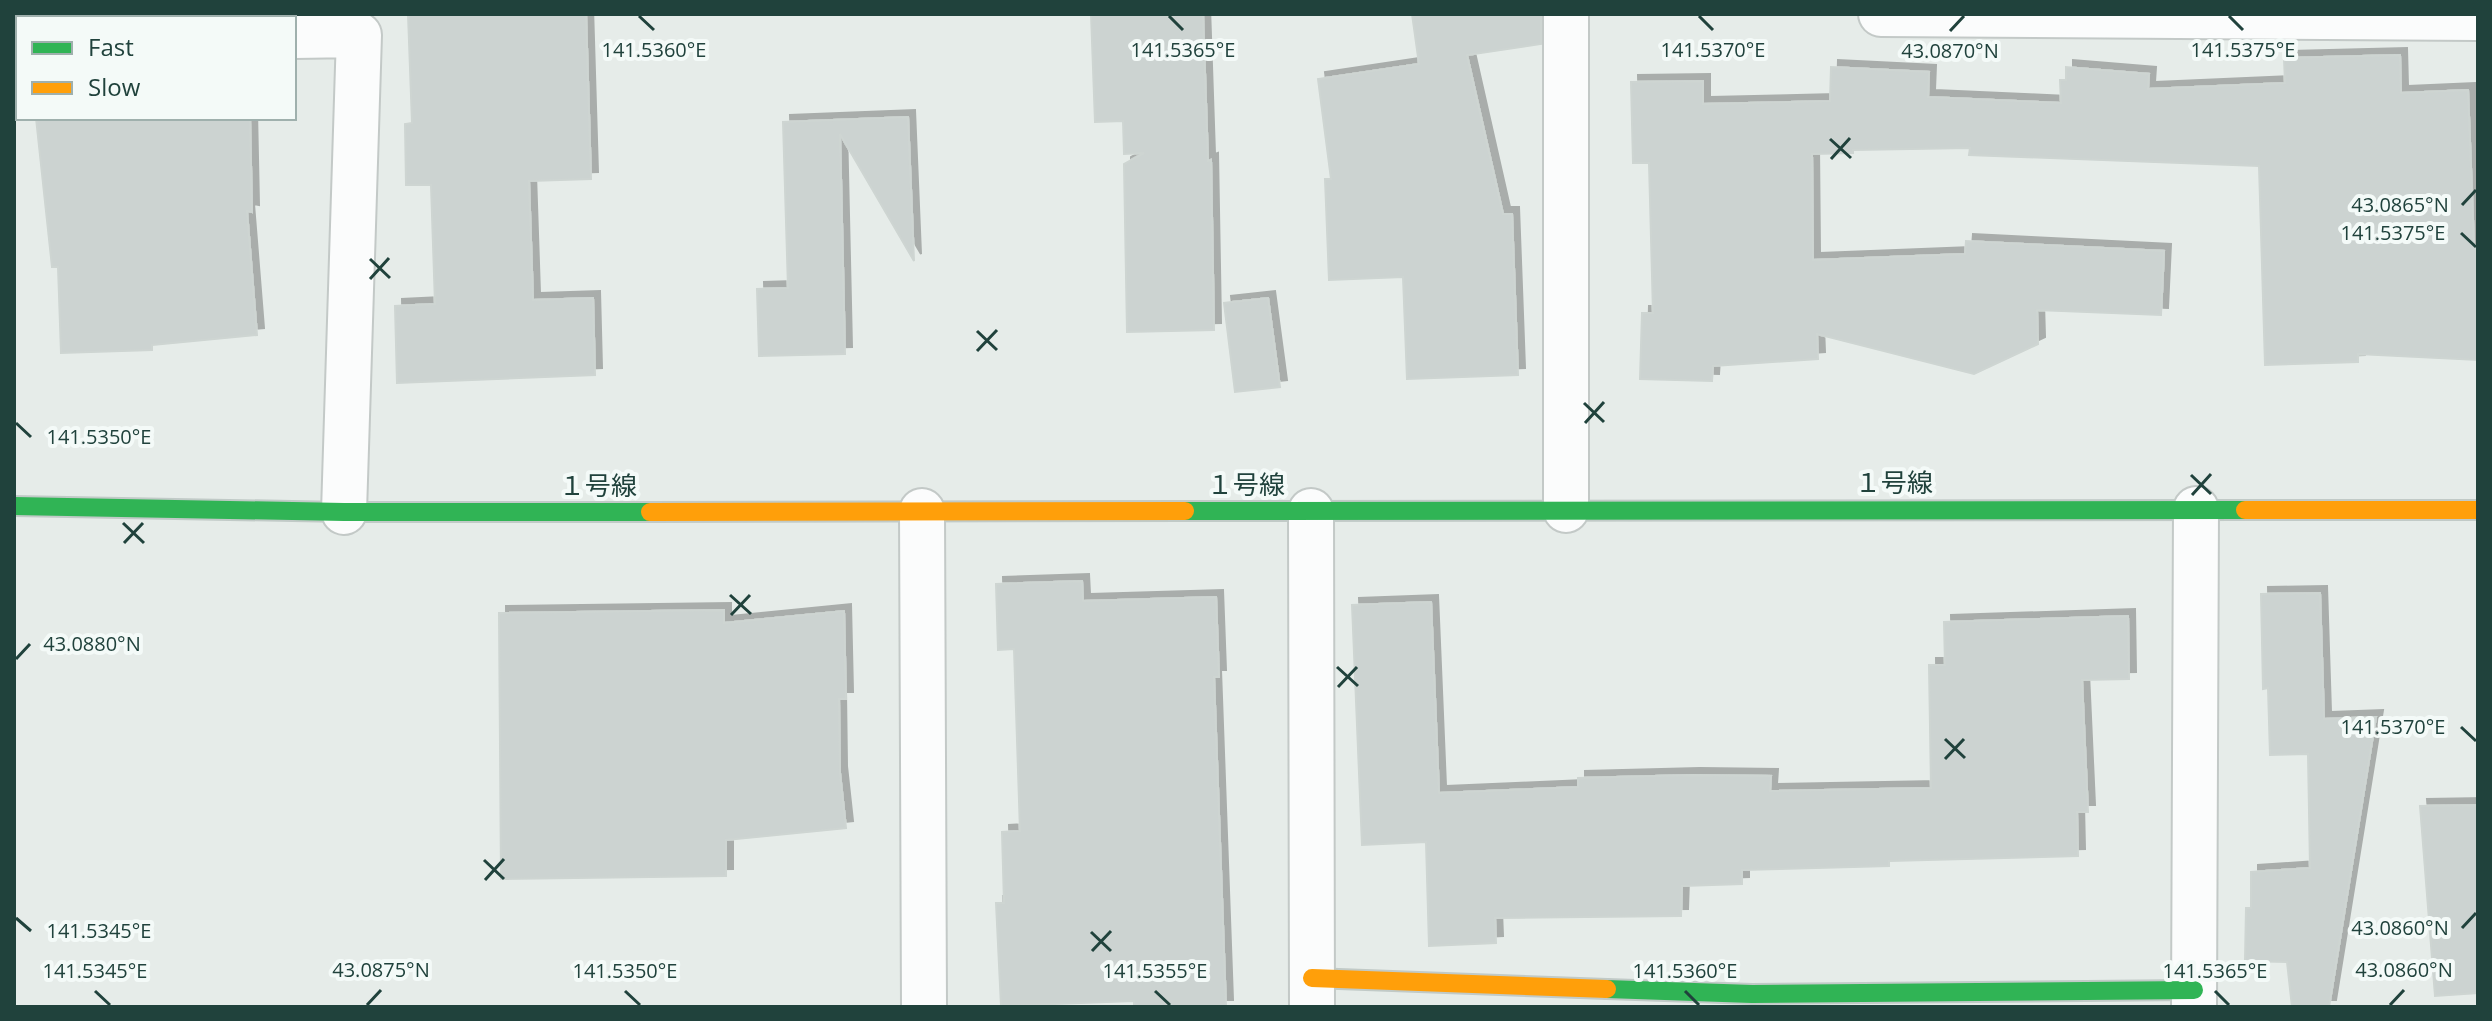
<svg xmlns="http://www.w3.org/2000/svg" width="2492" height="1021" viewBox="0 0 2492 1021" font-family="'Open Sans','Noto Sans JP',sans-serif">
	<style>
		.building { fill: #ccd3d1; stroke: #ced5d2; stroke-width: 2; filter: url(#shadow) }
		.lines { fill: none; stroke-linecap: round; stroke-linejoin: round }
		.street-casing { stroke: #c3c9c7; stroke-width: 48 }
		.fast-casing { stroke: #c1cac7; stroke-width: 22 }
		.slow-casing { stroke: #c1cac7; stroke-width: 22 }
		.street { stroke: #fbfcfc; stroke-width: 44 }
		.fast { stroke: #30b455; stroke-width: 18 }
		.slow { stroke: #ff9f0a; stroke-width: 18 }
		.ticks { fill: none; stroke: #20423c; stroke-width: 3 }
		.labels { text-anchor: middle; stroke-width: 8; stroke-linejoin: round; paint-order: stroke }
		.street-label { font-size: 26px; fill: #20423c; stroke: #f4faf8 }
		.ticks-label { font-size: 20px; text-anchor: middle; fill: #20423c; stroke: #f4faf8; stroke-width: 8; stroke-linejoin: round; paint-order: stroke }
	</style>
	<defs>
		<filter id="shadow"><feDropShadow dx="7" dy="-7" stdDeviation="0" flood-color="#0004"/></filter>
	</defs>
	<rect width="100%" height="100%" fill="#e6ece9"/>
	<!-- building -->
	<path class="building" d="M 408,14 L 586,14 L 591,179 L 529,181 L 533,300 L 593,298 L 595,375 L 397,383 L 395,306 L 435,304 L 431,185 L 406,185 L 405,124 L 412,123 Z
		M 1091,14 L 1203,14 L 1208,161 L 1211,160 L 1214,330 L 1127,332 L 1124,164 L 1144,153 L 1124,154 L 1123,121 L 1095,122 Z
		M 1412,14 L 1541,14 L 1541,44 L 1467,55 L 1503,214 L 1512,214 L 1518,375 L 1407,379 L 1403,277 L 1329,280 L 1325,179 L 1331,179 L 1318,79 L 1419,64 Z
		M 2400,55 L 2401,93 L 2468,90 L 2474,245 L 2478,246 L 2478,360 L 2358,354 L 2358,362 L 2265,365 L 2259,166 L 1969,155 L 1970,148 L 1853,150 L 1853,153 L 1812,154 L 1813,260 L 1965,254 L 1966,241 L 2164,251 L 2161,315 L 2037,310 L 2038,344 L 1974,374 L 1817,334 L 1818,359 L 1713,366 L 1712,381 L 1640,379 L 1642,313 L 1653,313 L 1649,163 L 1633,163 L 1631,82 L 1703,81 L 1703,104 L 1830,101 L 1831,67 L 1929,72 L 1928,97 L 2061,103 L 2060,80 L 2066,80 L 2066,67 L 2149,74 L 2148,89 L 2285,83 L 2284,58 Z
		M 908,117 L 914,261 L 840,134 L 845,354 L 759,356 L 757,289 L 788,288 L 783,122 Z
		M 36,118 L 250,118 L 252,212 L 247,211 L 257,335 L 152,345 L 152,350 L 61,353 L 58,267 L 52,267 Z
		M 1268,298 L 1280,387 L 1235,392 L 1224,303 Z
		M 1082,581 L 1083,601 L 1216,597 L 1219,677 L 1214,677 L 1226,1007 L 1134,1007 L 1134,1001 L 1001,1006 L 996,903 L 1004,903 L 1002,832 L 1020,831 L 1014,649 L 998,650 L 996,584 Z
		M 2320,593 L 2324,719 L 2376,717 L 2329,1007 L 2292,1007 L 2287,962 L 2245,961 L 2246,908 L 2251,908 L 2251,872 L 2310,868 L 2308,754 L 2270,755 L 2268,688 L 2263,689 L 2261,594 Z
		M 1431,602 L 1439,793 L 1578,787 L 1578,778 L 1693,775 L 1771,776 L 1770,791 L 1931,788 L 1929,665 L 1945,665 L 1944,622 L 2128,616 L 2129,679 L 2082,680 L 2088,812 L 2077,812 L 2078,856 L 1889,861 L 1889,866 L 1742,870 L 1742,884 L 1682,886 L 1681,916 L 1495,918 L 1496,943 L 1429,946 L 1426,842 L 1362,845 L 1352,605 Z
		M 724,610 L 724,623 L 844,611 L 846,699 L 839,699 L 840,773 L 846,828 L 726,840 L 726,876 L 501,879 L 499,613 Z
		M 2478,805 L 2478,993 L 2435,996 L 2420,806 Z"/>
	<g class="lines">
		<defs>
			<path id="street" d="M 1566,14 L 1566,510
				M 1881,14 L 2478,18
				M 14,36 L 18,36
				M 294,36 L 359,35 L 344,512
				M 922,511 L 924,1007
				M 1311,511 L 1312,1007
				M 2194,1007 L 2196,509"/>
			<path id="fast" d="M 14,506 L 344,512 L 650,512
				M 1185,511 L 2245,510
				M 1607,989 L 1752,994 L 2194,990"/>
			<path id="slow" d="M 2245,510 L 2478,510
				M 650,512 L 1185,511
				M 1312,978 L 1607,989"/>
		</defs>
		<!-- street casing -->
		<use href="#street" class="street-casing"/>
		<!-- fast casing -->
		<use href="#fast" class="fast-casing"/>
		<!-- slow casing -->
		<use href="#slow" class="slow-casing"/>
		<!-- street -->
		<use href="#street" class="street"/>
		<!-- fast -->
		<use href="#fast" class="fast"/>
		<!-- slow -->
		<use href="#slow" class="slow"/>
	</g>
	<!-- ticks -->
	<path class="ticks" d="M 639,16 L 654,30M 1169,16 L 1183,30M 1699,16 L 1713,30M 2229,16 L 2243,30M 1950,31 L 1964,16M 1830,139 L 1851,158M 1831,159 L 1850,138M 2462,205 L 2476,190M 2461,233 L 2476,247M 370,259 L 390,278M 370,279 L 389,258M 977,331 L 997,350M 977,351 L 997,330M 1584,403 L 1604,422M 16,423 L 31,437M 1585,423 L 1604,402M 2191,475 L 2211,494M 2192,495 L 2211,474M 123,523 L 144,543M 124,543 L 143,523M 730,595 L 751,614M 731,615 L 750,595M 16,659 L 30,644M 1337,667 L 1358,686M 1338,687 L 1357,667M 2461,727 L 2476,741M 1945,739 L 1965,758M 1945,759 L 1964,739M 484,860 L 504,879M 485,880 L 504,859M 16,918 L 31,931M 2462,928 L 2476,913M 1091,932 L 1111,951M 1092,951 L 1111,931M 95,991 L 110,1005M 625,991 L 640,1005M 1155,991 L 1170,1005M 1685,991 L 1699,1005M 2215,991 L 2229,1005M 367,1005 L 381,990M 2390,1005 L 2404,990"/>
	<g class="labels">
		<!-- street labels -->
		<g class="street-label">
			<text x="1894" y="492">１号線</text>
			<text x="1246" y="494">１号線</text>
			<text x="598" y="495">１号線</text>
		</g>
	</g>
	<g class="ticks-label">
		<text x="654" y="57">141.5360°E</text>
		<text x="1183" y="57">141.5365°E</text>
		<text x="1713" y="57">141.5370°E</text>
		<text x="2243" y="57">141.5375°E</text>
		<text x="1950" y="58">43.0870°N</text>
		<text x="2400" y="212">43.0865°N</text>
		<text x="2393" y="240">141.5375°E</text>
		<text x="99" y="444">141.5350°E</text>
		<text x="92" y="651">43.0880°N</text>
		<text x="2393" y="734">141.5370°E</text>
		<text x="2400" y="935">43.0860°N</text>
		<text x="99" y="938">141.5345°E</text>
		<text x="381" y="977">43.0875°N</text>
		<text x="2404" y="977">43.0860°N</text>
		<text x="95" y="978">141.5345°E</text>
		<text x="625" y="978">141.5350°E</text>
		<text x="1155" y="978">141.5355°E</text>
		<text x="1685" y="978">141.5360°E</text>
		<text x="2215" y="978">141.5365°E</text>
	</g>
	<!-- border -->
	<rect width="2492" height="1021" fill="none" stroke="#20423c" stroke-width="32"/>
	<!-- legend -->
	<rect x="16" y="16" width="280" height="104" fill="#f4faf8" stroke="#9fb0ad" stroke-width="2"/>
	<rect x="32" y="42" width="40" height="12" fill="#30b455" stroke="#9fb0ad" stroke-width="2"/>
	<text x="88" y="56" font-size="24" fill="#20423c">Fast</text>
	<rect x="32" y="82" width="40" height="12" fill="#ff9f0a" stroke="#9fb0ad" stroke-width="2"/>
	<text x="88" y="96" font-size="24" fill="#20423c">Slow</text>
</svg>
